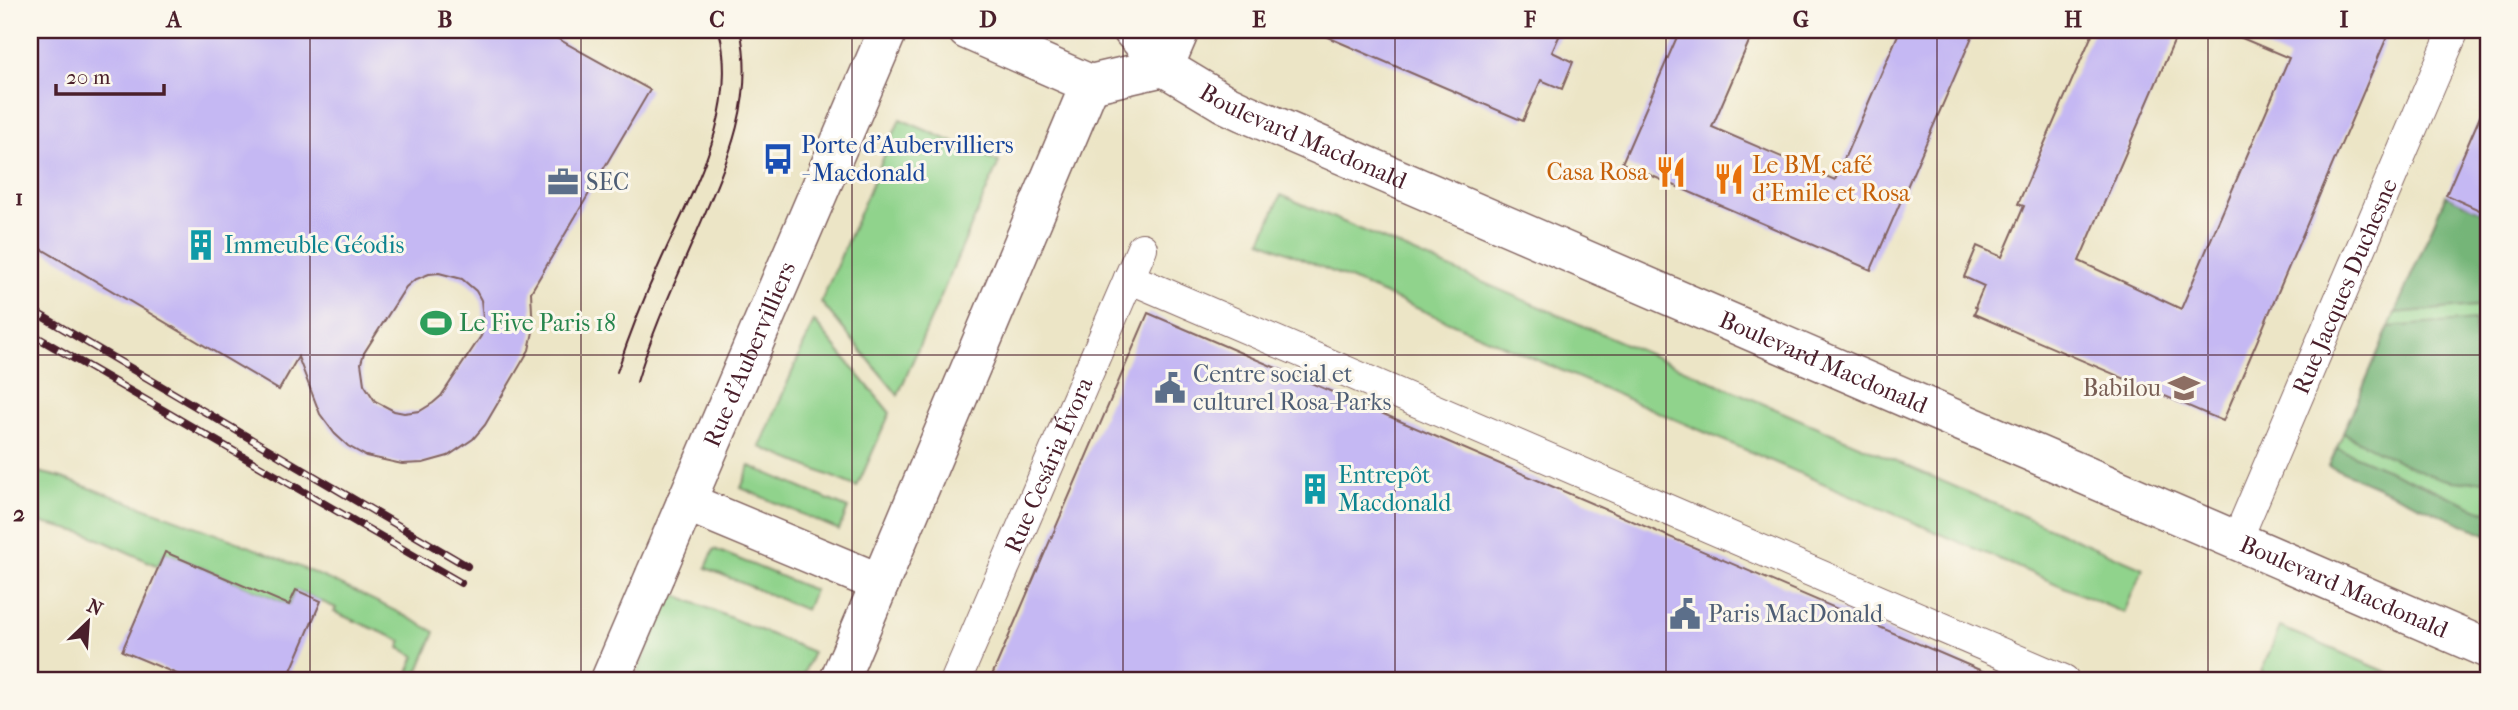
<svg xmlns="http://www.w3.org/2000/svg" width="2518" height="710" viewBox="0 0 2518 710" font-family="'IM FELL French Canon',serif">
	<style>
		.green { fill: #90d38c; stroke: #6d795c; stroke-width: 2 }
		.forest { fill: #74b578; stroke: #5f6a52; stroke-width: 2 }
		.building { fill: #c5b8f3; fill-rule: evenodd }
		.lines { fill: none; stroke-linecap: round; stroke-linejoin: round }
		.street-casing { stroke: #836461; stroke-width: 32 }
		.secondary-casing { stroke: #836461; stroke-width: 41 }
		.primary-casing { stroke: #836461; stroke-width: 41 }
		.street { stroke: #fff; stroke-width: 30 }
		.secondary { stroke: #fff; stroke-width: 38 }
		.primary { stroke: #fff; stroke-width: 38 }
		.tram { stroke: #4a1f2b; stroke-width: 2 }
		.rail-casing { stroke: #4a1f2b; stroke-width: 8 }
		.rail { stroke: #fbf7ec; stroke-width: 5; stroke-dasharray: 16; stroke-linecap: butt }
		.secondary-bridge-casing { stroke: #836461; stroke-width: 41; stroke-linecap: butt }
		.secondary-bridge { stroke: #fff; stroke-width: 38 }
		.grid { fill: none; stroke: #4a1f2b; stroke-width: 2; stroke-opacity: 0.55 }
		.labels { text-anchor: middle; stroke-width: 6; stroke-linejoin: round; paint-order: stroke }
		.street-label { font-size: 24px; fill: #4a1f2b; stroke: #fbf7ec }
		.transit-label { font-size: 24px; fill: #164399; stroke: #fbf7ec; text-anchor: start }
		.food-label { font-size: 24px; fill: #c56008; stroke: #fbf7ec; text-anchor: start }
		.service-label { font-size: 24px; fill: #4e5e75; stroke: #fbf7ec; text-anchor: start }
		.culture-label { font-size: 24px; fill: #0d838f; stroke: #fbf7ec; text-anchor: start }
		.leisure-label { font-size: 24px; fill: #27864d; stroke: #fbf7ec; text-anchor: start }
		.education-label { font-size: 24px; fill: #785e54; stroke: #fbf7ec; text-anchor: end }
		.neatline { fill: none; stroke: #4a1f2b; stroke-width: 2.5 }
		.grid-label { font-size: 23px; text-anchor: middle; font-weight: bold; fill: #4a1f2b }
	</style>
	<rect width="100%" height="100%" fill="#fbf7ec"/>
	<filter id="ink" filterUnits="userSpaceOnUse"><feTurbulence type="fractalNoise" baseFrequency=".0143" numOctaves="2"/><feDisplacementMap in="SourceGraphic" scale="14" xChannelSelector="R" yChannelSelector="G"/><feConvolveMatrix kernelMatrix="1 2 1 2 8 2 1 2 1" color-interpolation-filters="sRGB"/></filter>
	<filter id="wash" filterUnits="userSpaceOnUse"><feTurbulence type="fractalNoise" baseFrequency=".00686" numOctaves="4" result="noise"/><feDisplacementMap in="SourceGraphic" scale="28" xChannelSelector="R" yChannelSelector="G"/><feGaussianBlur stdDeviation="1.57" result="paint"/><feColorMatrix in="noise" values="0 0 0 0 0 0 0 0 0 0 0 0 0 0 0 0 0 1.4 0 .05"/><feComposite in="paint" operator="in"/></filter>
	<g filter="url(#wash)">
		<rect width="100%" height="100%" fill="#ece5c6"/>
		<!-- green -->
		<path class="green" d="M 900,119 L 999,162 L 898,395 L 821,302 Z
			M 1281,195 L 2143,568 L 2124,613 L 1261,241 Z
			M 2446,195 L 2488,214 L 2488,535 L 2329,466 Z
			M 814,321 L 890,413 L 857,487 L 760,447 Z
			M 750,466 L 848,508 L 839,530 L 741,488 Z
			M 30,470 L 59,477 C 187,523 316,566 435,632 L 415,680 L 405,680 L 415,656 L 399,648 L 402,641 L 334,612 L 336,608 L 296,590 L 289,605 L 165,552 L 158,566 L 88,534 L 30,520 Z
			M 714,549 L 814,590 L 806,610 L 706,568 Z
			M 671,593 L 813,652 L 801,680 L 634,680 Z
			M 2280,627 L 2406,680 L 2280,680 L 2261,672 Z"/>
		<!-- forest -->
		<path class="forest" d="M 2446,195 L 2488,214 L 2488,305 L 2395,313 Z
			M 2474,320 L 2486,480 C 2475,481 2464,483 2453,481 C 2424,477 2371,447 2343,433 L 2389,327 Z
			M 2337,448 L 2488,513 L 2488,535 L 2329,466 Z"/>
		<g id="blocks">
			<!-- building -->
			<path class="building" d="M 30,30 L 542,30 L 650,90 L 531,292 L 533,332 L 529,350 L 485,425 L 473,439 L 448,456 L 423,463 L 402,464 L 366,456 L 348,446 L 335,434 L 320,414 L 298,357 L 279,390 L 30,242 ZM 439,273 L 462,279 L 476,291 L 481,300 L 484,327 L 481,336 L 441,396 L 433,403 L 420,411 L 404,413 L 394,411 L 375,401 L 364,384 L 361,363 L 364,353 L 406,287 L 414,280 L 429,274 Z
				M 1311,30 L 1562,30 L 1552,52 L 1573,62 L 1562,89 L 1541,80 L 1523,121 Z
				M 1680,30 L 1754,30 L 1712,127 L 1835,180 L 1900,30 L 1975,30 L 1871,270 L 1622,163 Z
				M 2094,30 L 2179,30 L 2079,261 L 2181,309 L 2289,58 L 2223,30 L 2390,30 L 2223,421 L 1974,314 L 1977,308 L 1975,307 L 1984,286 L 1964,277 L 1977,246 L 2002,257 L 2024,206 L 2018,204 Z
				M 2488,98 L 2488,214 L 2446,195 Z
				M 1148,313 L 2003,680 L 990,680 Z
				M 165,552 L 289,605 L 296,590 L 321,601 L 287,680 L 191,680 L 122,651 Z"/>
		</g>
	</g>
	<g filter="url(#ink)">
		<use href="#blocks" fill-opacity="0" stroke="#836461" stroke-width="2"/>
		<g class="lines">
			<defs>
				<g id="street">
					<path d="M 1129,278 L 2064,680"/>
					<path id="s1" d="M 2236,542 L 2454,30"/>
					<path id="s2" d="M 956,680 L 1142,248"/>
				</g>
				<g id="secondary">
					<path d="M 686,502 L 880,583"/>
					<path id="s3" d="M 655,575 L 888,30"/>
					<path d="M 848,659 L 1090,84"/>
				</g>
				<g id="primary">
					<path d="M 967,30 L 1090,84 L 1164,67"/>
					<path id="s4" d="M 1132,30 L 1164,67 L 1224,103 L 1243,112 L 2488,649"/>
					<path d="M 1164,67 L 1180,30"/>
				</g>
			</defs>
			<!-- street casing -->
			<use href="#street" class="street-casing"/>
			<!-- secondary casing -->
			<use href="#secondary" class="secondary-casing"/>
			<!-- primary casing -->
			<use href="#primary" class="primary-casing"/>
			<!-- street -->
			<use href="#street" class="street"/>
			<!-- secondary -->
			<use href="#secondary" class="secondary"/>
			<!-- primary -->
			<use href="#primary" class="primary"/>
			<!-- tram -->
			<path class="tram" d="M 617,372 C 630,333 645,295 662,258 C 695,186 739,111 719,30
				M 637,382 C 652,331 675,283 696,234 C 724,169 757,101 740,30"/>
			<defs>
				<path id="rail" d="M 30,309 L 467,566
					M 30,333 L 461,583"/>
			</defs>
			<!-- rail casing -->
			<use href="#rail" class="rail-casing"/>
			<!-- rail -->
			<use href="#rail" class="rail"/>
			<defs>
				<path id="secondary-bridge" d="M 610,680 L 655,575
					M 839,680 L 848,659"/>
			</defs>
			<!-- secondary-bridge casing -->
			<use href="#secondary-bridge" class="secondary-bridge-casing"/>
			<!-- secondary-bridge -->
			<use href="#secondary-bridge" class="secondary-bridge"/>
		</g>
	</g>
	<!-- grid -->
	<path class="grid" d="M 310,30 L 310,680M 581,30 L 581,680M 852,30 L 852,680M 1123,30 L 1123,680M 1395,30 L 1395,680M 1666,30 L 1666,680M 1937,30 L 1937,680M 2208,30 L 2208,680M 30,355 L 2488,355"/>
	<!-- icons -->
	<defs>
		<symbol id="bus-bare" viewBox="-9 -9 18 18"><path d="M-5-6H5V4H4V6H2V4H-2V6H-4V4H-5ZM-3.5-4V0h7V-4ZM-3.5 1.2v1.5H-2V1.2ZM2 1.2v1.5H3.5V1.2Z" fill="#1a4fb4" stroke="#fbf7ec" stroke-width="2.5" paint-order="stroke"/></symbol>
		<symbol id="restaurant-bare" viewBox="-9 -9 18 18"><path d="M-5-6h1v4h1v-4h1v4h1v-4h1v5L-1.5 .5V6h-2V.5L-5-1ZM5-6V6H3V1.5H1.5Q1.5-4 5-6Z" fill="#e8710a" stroke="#fbf7ec" stroke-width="2.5" paint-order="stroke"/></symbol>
		<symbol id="office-bare" viewBox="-9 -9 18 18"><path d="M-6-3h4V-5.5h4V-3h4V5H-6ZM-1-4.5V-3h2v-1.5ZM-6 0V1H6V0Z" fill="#5c6f8a" stroke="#fbf7ec" stroke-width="2.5" paint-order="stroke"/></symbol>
		<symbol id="building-bare" viewBox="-9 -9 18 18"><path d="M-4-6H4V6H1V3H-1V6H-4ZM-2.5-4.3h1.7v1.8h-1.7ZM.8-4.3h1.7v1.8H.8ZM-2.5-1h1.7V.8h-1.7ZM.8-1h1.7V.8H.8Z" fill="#0f9aa8" stroke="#fbf7ec" stroke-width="2.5" paint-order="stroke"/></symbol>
		<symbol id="stadium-bare" viewBox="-9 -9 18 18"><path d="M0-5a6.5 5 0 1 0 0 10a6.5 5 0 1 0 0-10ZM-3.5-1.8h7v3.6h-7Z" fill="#2e9e5b" stroke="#fbf7ec" stroke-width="2.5" paint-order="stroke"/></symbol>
		<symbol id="civic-bare" viewBox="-9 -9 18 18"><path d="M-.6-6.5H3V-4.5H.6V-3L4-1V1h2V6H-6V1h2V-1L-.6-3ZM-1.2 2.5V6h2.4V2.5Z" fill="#5c6f8a" stroke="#fbf7ec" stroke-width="2.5" paint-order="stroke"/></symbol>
		<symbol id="school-bare" viewBox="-9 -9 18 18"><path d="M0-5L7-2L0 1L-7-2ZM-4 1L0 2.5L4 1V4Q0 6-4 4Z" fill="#8d6e63" stroke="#fbf7ec" stroke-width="2.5" paint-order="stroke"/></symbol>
	</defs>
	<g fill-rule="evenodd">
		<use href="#bus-bare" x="756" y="137" width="44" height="44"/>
		<use href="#restaurant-bare" x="1649" y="150" width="44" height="44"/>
		<use href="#restaurant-bare" x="1707" y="157" width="44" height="44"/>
		<use href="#office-bare" x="541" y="160" width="44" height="44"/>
		<use href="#building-bare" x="179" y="223" width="44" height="44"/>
		<use href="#stadium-bare" x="414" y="301" width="44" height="44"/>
		<use href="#civic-bare" x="1148" y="366" width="44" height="44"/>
		<use href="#school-bare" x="2162" y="366" width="44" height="44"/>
		<use href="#building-bare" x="1293" y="467" width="44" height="44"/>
		<use href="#civic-bare" x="1663" y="592" width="44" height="44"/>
	</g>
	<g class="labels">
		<!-- street labels -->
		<g class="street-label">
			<text dy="8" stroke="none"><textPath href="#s4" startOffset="205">Boulevard Macdonald</textPath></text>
			<text dy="8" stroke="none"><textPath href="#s1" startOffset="278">Rue Jacques Duchesne</textPath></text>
			<text dy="8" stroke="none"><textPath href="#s3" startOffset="240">Rue d'Aubervilliers</textPath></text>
			<text dy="8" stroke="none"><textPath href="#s4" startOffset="772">Boulevard Macdonald</textPath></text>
			<text dy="8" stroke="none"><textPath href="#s2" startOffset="234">Rue Cesária Évora</textPath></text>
			<text dy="8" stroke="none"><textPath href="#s4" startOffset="1339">Boulevard Macdonald</textPath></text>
		</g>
		<!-- transit labels -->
		<g class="transit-label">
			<text x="801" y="153">Porte d'Aubervilliers<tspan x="801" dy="28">- Macdonald</tspan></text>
		</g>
		<!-- food labels -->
		<g class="food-label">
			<text x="1752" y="173">Le BM, café<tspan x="1752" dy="28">d'Emile et Rosa</tspan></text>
			<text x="1648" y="180" text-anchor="end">Casa Rosa</text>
		</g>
		<!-- service labels -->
		<g class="service-label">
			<text x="586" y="190">SEC</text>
			<text x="1193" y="382">Centre social et<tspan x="1193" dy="28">culturel Rosa-Parks</tspan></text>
			<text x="1708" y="622">Paris MacDonald</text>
		</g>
		<!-- culture labels -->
		<g class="culture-label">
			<text x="224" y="253">Immeuble Géodis</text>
			<text x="1338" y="483">Entrepôt<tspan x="1338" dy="28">Macdonald</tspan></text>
		</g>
		<!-- leisure labels -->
		<g class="leisure-label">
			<text x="459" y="331">Le Five Paris 18</text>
		</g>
		<!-- education labels -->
		<g class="education-label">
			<text x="2161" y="396">Babilou</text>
		</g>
	</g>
	<!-- margin -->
	<rect width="2518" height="710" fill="none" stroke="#fbf7ec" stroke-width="77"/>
	<!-- north arrow -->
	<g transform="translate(88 622) rotate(25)" stroke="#fbf7ec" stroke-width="5" paint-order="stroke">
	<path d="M0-5L12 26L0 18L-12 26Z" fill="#4a1f2b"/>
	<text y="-10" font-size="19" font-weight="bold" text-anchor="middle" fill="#4a1f2b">N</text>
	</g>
	<!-- scale -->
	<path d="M56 84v10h108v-10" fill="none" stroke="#4a1f2b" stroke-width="3.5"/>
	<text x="66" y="84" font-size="21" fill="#4a1f2b" stroke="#fbf7ec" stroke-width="5" paint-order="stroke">20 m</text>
	<rect x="38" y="38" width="2442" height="634" class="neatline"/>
	<g class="grid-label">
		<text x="174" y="27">A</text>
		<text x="445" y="27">B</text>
		<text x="717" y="27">C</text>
		<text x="988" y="27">D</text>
		<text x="1259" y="27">E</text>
		<text x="1530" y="27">F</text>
		<text x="1801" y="27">G</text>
		<text x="2073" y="27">H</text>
		<text x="2344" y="27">I</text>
		<text x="19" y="205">1</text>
		<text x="19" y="521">2</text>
	</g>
</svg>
